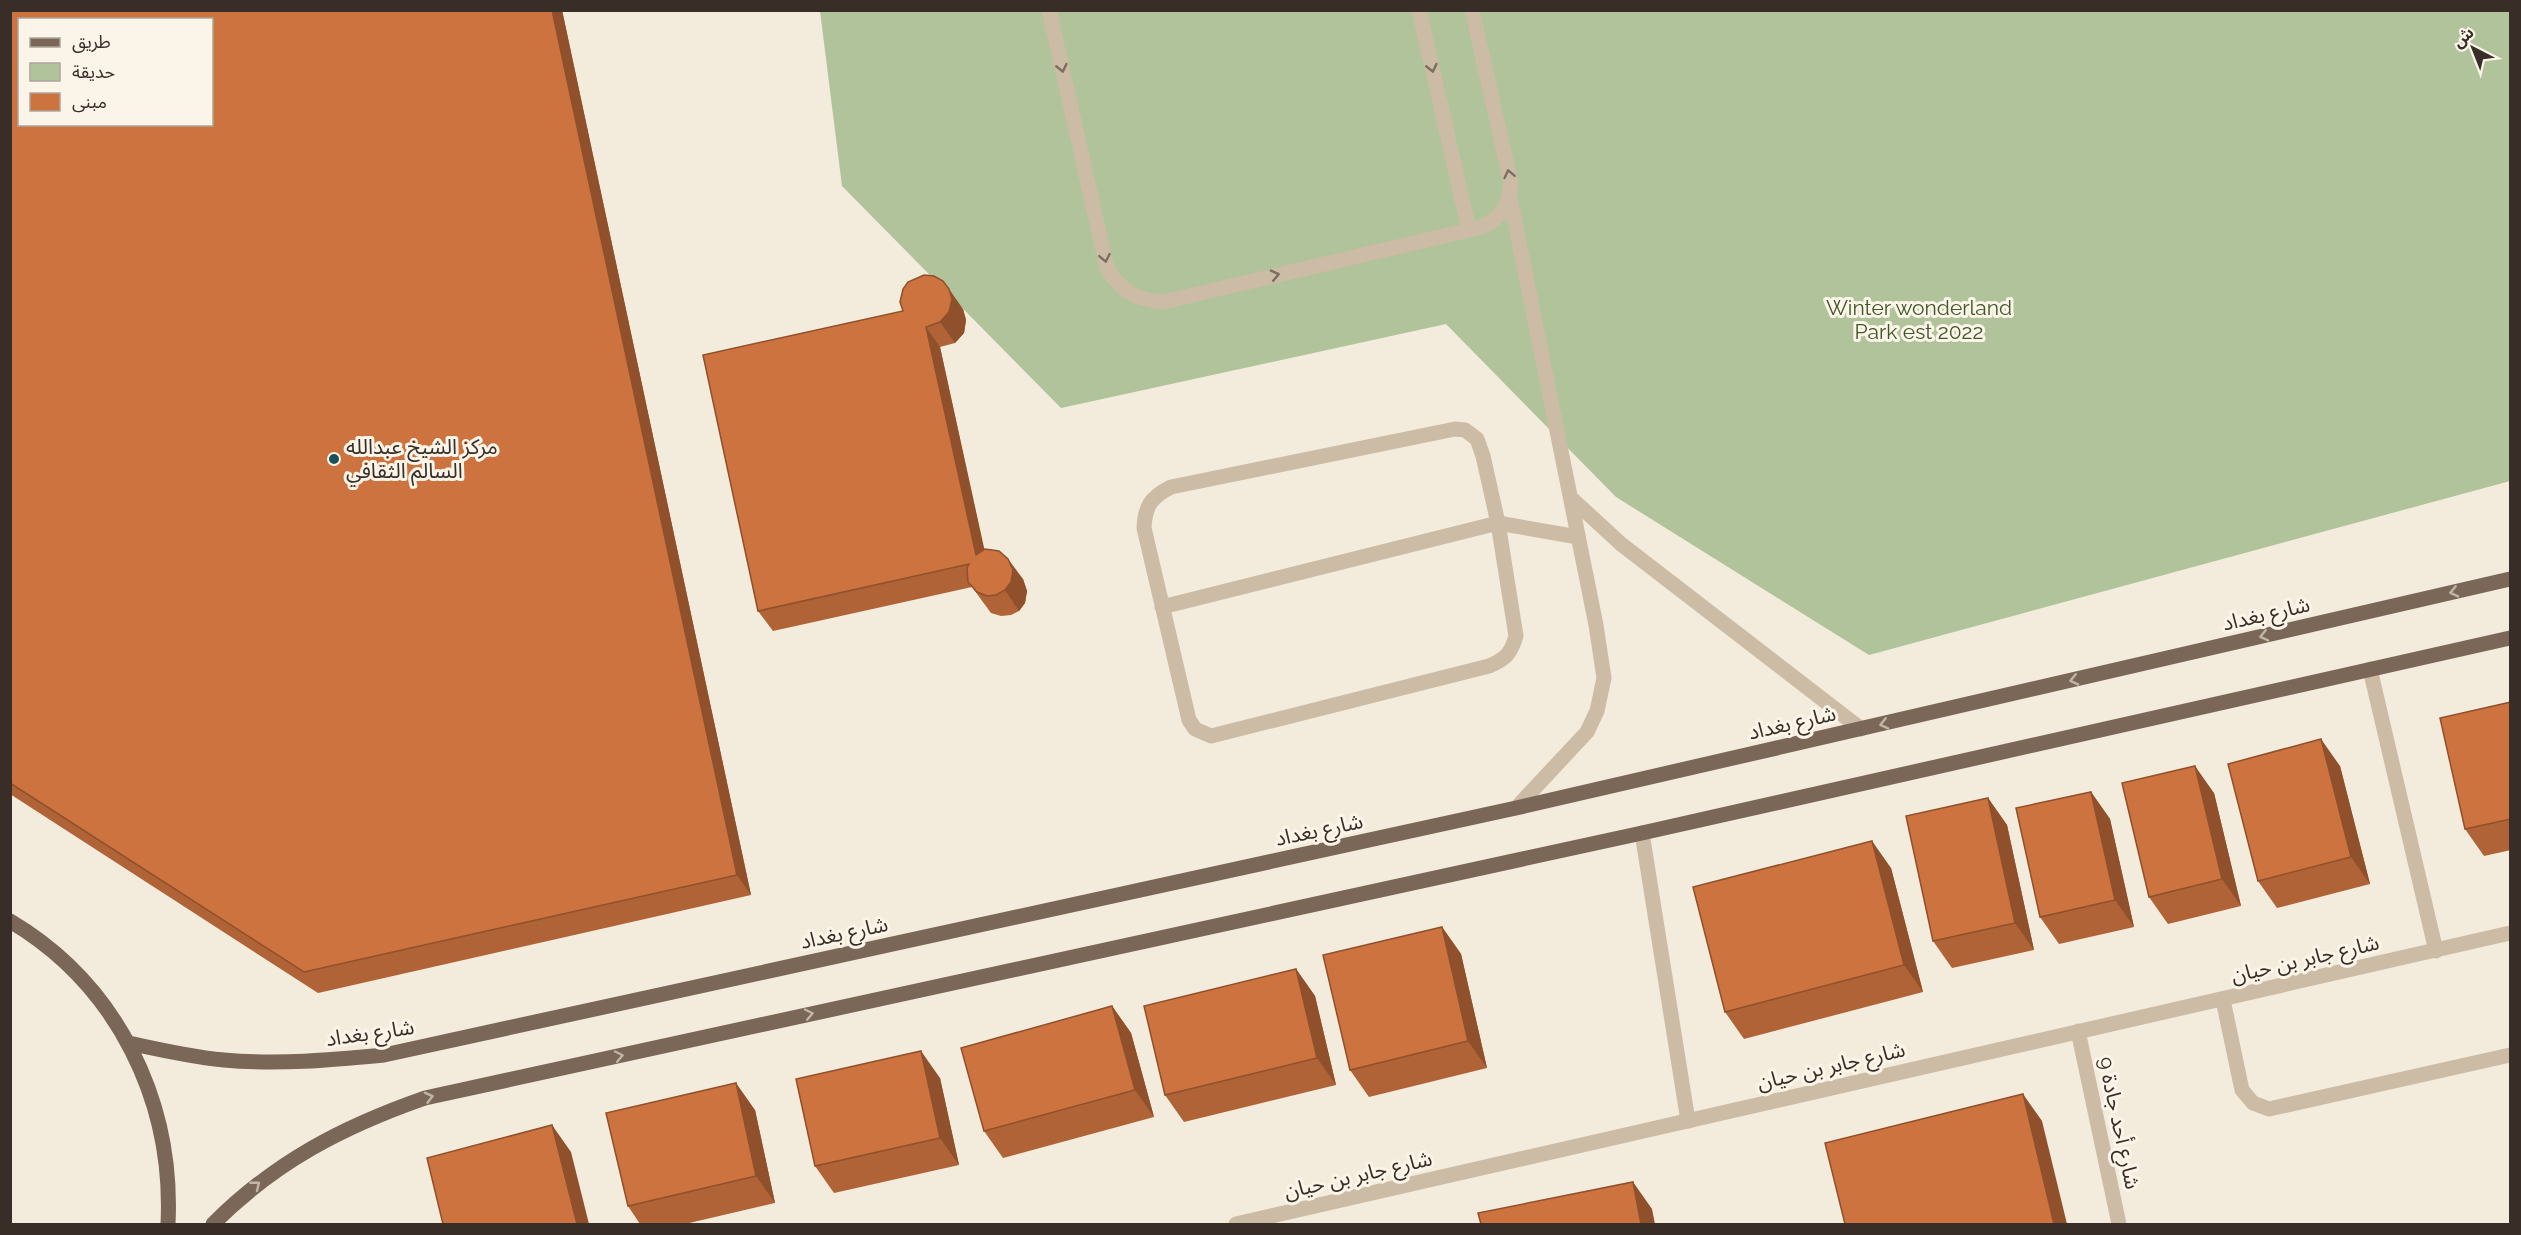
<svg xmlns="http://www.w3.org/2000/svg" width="2521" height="1235" viewBox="0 0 2521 1235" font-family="Raleway,'Noto Sans Arabic',sans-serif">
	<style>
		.green { fill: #b0c39a }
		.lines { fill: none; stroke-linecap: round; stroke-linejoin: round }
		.service { stroke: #ccbca6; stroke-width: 15 }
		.minor { stroke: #ccbca6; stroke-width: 15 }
		.primary { stroke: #7b6757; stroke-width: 15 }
		.wall { fill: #b06336 }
		.shaded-wall { fill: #90502c }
		.building { fill: #cd733f; stroke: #90502c; stroke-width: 1.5; fill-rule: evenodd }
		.oneway { stroke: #7b6e60 }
		.oneway2 { stroke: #c1b5a7 }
		.poi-dot { fill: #1a505c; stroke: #fbf4e8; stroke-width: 2 }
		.labels { text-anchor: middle; stroke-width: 6; stroke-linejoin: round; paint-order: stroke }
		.park-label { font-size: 21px; fill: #41582a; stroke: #fbf4e8 }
		.poi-label { font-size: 21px; fill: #382e27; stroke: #fbf4e8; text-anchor: start }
		.street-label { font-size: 21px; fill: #382e27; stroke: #fbf4e8 }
	</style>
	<rect width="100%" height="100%" fill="#f3ebdb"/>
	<!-- green -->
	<path class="green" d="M 820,11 L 2510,11 L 2510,481 L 1869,655 L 1616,497 L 1446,324 L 1061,408 L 842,186 Z"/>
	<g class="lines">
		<!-- service -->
		<path class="service" d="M 1049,10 L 1107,268 C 1121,291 1136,300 1163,302 L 1482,227 C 1502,217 1509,206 1511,183 L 1472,10
			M 1419,10 L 1469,230
			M 1510,197 L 1596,625 L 1604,678 L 1597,711 L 1587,732 L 1516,808
			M 1455,429 L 1465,430 L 1477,439 L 1483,456 L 1498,523 L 1516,636 C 1511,653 1506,659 1489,666 L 1211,736 L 1195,729 L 1189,720 L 1144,528 C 1145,506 1151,497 1171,487 Z
			M 1571,498 L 1621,544 L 1861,729
			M 1162,607 L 1498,523 L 1578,537
			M 1642,833 L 1688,1121
			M 2223,1000 L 2242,1090 L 2253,1103 L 2269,1109 L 2510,1055"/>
		<!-- minor -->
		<path class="minor" d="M 2370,669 L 2436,951
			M 2078,1031 L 2119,1224
			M 1236,1224 L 2510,933"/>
		<!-- primary -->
		<path class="primary" d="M 10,921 C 118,985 174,1102 168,1224
			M 129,1043 C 160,1050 192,1057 224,1060 C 278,1065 331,1060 384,1055 L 1516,808 L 2510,579
			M 213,1224 C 275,1162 342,1127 425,1098 L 1642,833 L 2510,638"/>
	</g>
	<!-- wall -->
	<path class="wall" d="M 10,10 L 562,10 L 751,895 L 318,993 L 10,794 Z
		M 963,309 L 966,320 L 964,333 L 955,343 L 940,347 L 984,550 L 1023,579 L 1027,591 L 1025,603 L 1019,611 L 1011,615 L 1001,616 L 991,613 L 972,587 L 773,631 L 758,611 L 703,355 Z
		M 2511,702 L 2511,850 L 2484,856 L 2465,829 Z
		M 2340,766 L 2370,884 L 2277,908 L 2258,881 Z
		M 2091,792 L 2110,819 L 2134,927 L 2059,944 L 2040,917 Z
		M 2214,793 L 2241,906 L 2168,924 L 2149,897 Z
		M 1988,798 L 2007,825 L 2034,950 L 1952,968 L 1933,941 Z
		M 1891,868 L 1923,992 L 1744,1039 L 1725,1012 Z
		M 1442,927 L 1461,954 L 1487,1068 L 1369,1097 L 1350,1070 Z
		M 1296,969 L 1315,996 L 1336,1085 L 1184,1122 L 1165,1095 Z
		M 1112,1006 L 1131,1033 L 1154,1117 L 1003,1158 L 984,1131 Z
		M 940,1078 L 959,1165 L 834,1193 L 815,1166 Z
		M 755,1110 L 775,1203 L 685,1224 L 640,1224 L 628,1206 Z"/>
	<!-- shaded-wall -->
	<path class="shaded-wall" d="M 552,10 L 562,10 L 751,895 L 737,875 Z
		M 949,289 L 963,309 L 966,320 L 964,333 L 955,343 L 940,322 Z
		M 926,327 L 940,347 L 990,575 L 976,555 Z
		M 1008,559 L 1023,579 L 1027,591 L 1025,603 L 1019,611 L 1005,590 Z
		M 2321,739 L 2340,766 L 2370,884 L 2351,857 Z
		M 2195,766 L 2214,793 L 2241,906 L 2222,879 Z
		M 2091,792 L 2110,819 L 2134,927 L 2115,900 Z
		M 1988,798 L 2007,825 L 2034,950 L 2015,923 Z
		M 1872,841 L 1891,868 L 1923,992 L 1904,965 Z
		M 1442,927 L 1461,954 L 1487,1068 L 1468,1041 Z
		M 1296,969 L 1315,996 L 1336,1085 L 1317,1058 Z
		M 1112,1006 L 1131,1033 L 1154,1117 L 1135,1090 Z
		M 921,1051 L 940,1078 L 959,1165 L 940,1138 Z
		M 736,1083 L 755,1110 L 775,1203 L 756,1176 Z
		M 2023,1094 L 2042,1121 L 2067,1224 L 2054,1224 Z
		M 552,1125 L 571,1152 L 589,1224 L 577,1224 Z
		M 1633,1182 L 1652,1209 L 1655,1224 L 1641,1224 Z"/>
	<!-- building -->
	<path class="building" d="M 10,10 L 552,10 L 737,875 L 304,972 L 10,783 ZM 20,20 L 212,20 L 212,124 L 20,124 Z
		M 924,275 L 934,276 L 943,281 L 949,289 L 952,299 L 949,312 L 940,322 L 926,327 L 976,555 L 985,549 L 999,551 L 1008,559 L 1013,570 L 1011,582 L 1005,590 L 996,595 L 987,596 L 977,592 L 968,582 L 967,568 L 969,564 L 758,611 L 703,355 L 903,311 L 900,302 L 903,289 L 908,282 Z
		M 2511,702 L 2511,819 L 2465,829 L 2440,718 Z
		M 2321,739 L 2351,857 L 2258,881 L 2228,764 Z
		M 2195,766 L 2222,879 L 2149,897 L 2122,783 Z
		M 2091,792 L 2115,900 L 2040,917 L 2016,808 Z
		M 1988,798 L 2015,923 L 1933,941 L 1906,816 Z
		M 1872,841 L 1904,965 L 1725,1012 L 1693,887 Z
		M 1442,927 L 1468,1041 L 1350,1070 L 1323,955 Z
		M 1296,969 L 1317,1058 L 1165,1095 L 1144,1006 Z
		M 1112,1006 L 1135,1090 L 984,1131 L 961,1048 Z
		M 921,1051 L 940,1138 L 815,1166 L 796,1079 Z
		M 736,1083 L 756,1176 L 628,1206 L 606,1113 Z
		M 2023,1094 L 2054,1224 L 1845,1224 L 1825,1143 Z
		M 552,1125 L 577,1224 L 443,1224 L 427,1158 Z
		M 1633,1182 L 1641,1224 L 1481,1224 L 1478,1213 Z"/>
	<!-- one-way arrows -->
	<defs><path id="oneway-chevron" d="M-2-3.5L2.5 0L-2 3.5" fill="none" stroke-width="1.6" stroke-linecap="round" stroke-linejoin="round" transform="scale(1.5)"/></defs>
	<g class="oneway">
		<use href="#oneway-chevron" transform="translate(1062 68) rotate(77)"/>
		<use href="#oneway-chevron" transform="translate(1432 68) rotate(77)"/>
		<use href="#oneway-chevron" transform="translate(1509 174) rotate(-102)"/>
		<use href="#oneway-chevron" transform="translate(1105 258) rotate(79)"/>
		<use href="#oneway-chevron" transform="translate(1275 275) rotate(-13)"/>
	</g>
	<g class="oneway2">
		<use href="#oneway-chevron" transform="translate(2454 592) rotate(167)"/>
		<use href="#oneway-chevron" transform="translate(2264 636) rotate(167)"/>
		<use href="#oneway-chevron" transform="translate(2074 680) rotate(167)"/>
		<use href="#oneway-chevron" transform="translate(1884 724) rotate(167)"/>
		<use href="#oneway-chevron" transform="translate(809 1014) rotate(-12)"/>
		<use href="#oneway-chevron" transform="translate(619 1056) rotate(-12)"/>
		<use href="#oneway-chevron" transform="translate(429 1097) rotate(-15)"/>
		<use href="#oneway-chevron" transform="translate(256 1185) rotate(-39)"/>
	</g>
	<!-- markers -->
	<circle class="poi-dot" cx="334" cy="459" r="6"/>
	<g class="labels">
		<!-- park labels -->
		<g class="park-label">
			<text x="1919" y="315">Winter wonderland<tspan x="1919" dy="24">Park est 2022</tspan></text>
		</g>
		<!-- poi labels -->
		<g class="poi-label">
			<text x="346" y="454">مركز الشيخ عبدالله<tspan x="346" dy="24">السالم الثقافي</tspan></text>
		</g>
		<!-- street labels -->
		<g class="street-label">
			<text transform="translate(2266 614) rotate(-13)" y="7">شارع بغداد</text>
			<text transform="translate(1792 723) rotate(-13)" y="7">شارع بغداد</text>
			<text transform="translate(1319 830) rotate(-12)" y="7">شارع بغداد</text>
			<text transform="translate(844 933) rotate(-12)" y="7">شارع بغداد</text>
			<text transform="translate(2305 959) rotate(-13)" y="7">شارع جابر بن حيان</text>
			<text transform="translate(370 1033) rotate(-8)" y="7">شارع بغداد</text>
			<text transform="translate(1831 1066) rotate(-13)" y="7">شارع جابر بن حيان</text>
			<text transform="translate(2119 1123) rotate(78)" y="7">شارع أحد جادة 9</text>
			<text transform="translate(1358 1175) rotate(-13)" y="7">شارع جابر بن حيان</text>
		</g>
	</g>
	<!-- border -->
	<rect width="2521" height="1235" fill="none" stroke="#382e27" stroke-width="24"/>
	<!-- legend -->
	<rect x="18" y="18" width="195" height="108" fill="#fbf4e8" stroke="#ada59b" stroke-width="1.5"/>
	<rect x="30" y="38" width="30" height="9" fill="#7b6757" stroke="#ada59b" stroke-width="1.5"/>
	<text x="72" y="48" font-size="18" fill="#382e27">طريق</text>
	<rect x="30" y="63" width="30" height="18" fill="#b0c39a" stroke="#ada59b" stroke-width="1.5"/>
	<text x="72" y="78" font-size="18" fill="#382e27">حديقة</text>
	<rect x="30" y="93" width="30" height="18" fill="#cd733f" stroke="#ada59b" stroke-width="1.5"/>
	<text x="72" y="108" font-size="18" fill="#382e27">مبنى</text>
	<!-- north arrow -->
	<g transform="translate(2473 48) rotate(318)" stroke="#fbf4e8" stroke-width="4.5" paint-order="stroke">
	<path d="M0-4.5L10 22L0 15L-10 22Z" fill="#382e27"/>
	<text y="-9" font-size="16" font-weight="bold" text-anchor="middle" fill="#382e27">ش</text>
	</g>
</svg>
